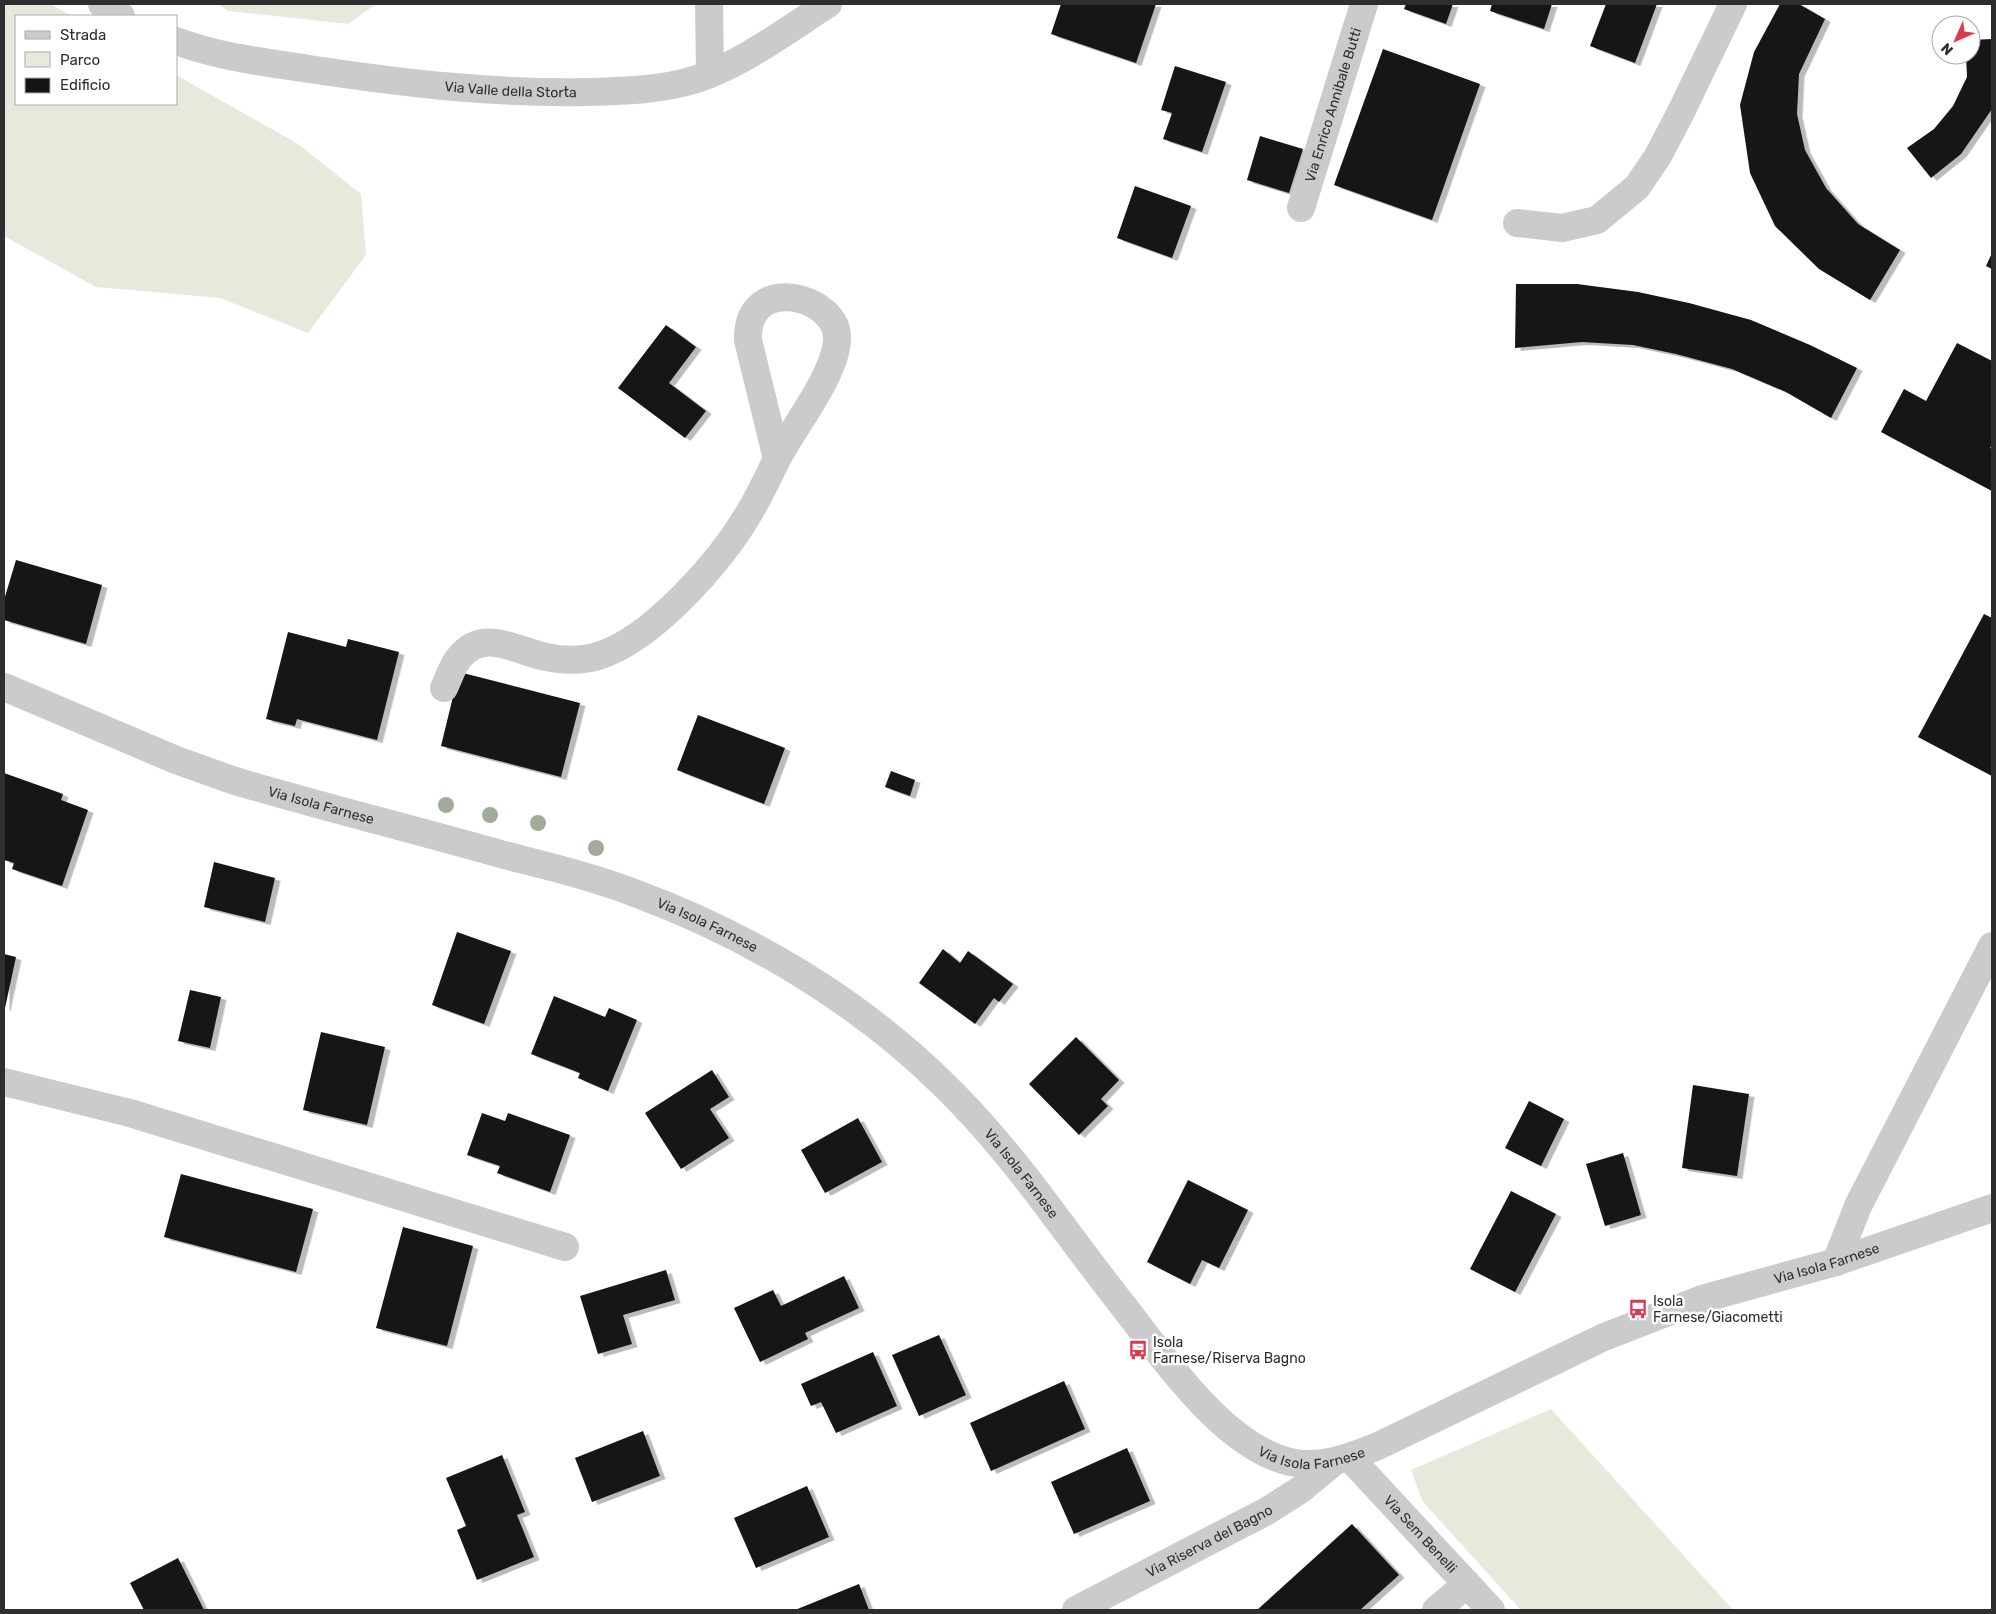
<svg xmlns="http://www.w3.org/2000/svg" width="1996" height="1614" viewBox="0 0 1996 1614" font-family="Rubik,sans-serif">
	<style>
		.green { fill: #e5eadc }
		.building { fill: #151515; filter: url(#shadow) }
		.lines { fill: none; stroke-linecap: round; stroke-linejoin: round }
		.minor { stroke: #cbcbcb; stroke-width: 28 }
		.tree { fill: #a1ab95 }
		.labels { text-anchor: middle; stroke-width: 5; stroke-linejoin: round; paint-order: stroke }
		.street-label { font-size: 14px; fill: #2e2e2e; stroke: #fff }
		.poi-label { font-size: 14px; fill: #2e2e2e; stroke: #fff; text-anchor: start }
	</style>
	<defs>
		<filter id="shadow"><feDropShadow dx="5.5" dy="3" stdDeviation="0" flood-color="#0004"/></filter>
	</defs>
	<rect width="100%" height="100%" fill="#fff"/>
	<!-- green -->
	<path class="green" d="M 4,4 L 50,4 L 72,16 L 16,16 L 16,104 L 176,104 L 176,75 L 298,144 L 361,194 L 366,255 L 308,333 L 220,298 L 96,287 L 4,236 Z
		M 218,4 L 376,4 L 348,24 L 228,11 Z
		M 1551,1409 L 1733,1610 L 1521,1610 L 1423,1502 L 1411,1470 Z"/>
	<!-- building -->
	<path class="building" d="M 1061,4 L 1156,4 L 1136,63 L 1051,34 Z
		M 1406,4 L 1453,4 L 1446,24 L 1404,9 Z
		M 1492,4 L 1552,4 L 1544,29 L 1490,11 Z
		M 1606,4 L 1657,4 L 1635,63 L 1590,46 Z
		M 1780,4 L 1799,4 L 1825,19 L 1799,74 L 1797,114 L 1805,150 L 1826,188 L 1858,224 L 1900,250 L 1870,300 L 1819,269 L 1775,226 L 1750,173 L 1740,105 L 1754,52 Z
		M 1992,39 L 1992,109 L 1961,154 L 1931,178 L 1907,148 L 1934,129 L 1953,106 L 1967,77 L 1966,55 L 1971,55 L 1971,40 Z
		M 1383,49 L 1480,84 L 1432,220 L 1334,185 Z
		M 1175,66 L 1226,82 L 1202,152 L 1163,139 L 1172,113 L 1161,110 Z
		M 1260,136 L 1303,149 L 1289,193 L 1247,180 Z
		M 1135,186 L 1191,206 L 1172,258 L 1117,238 Z
		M 1992,253 L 1992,269 L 1986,266 Z
		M 1516,284 L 1577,284 L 1638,292 L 1689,303 L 1751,320 L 1810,345 L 1857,368 L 1831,418 L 1786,392 L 1732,369 L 1676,354 L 1633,345 L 1582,342 L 1515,348 Z
		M 666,325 L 696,347 L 669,383 L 706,411 L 685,438 L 618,388 Z
		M 1957,343 L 1992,361 L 1992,444 L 1990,448 L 1992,449 L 1992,491 L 1881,432 L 1904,389 L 1926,401 Z
		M 16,560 L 102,585 L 86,644 L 4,620 L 4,600 Z
		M 1984,614 L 1992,618 L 1992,776 L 1918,737 Z
		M 288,632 L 346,647 L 348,639 L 399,652 L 377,740 L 297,719 L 295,726 L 266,719 Z
		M 459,672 L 580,703 L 561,777 L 441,746 Z
		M 698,715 L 785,748 L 764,804 L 677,770 Z
		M 891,771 L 915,780 L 910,796 L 885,787 Z
		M 4,773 L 63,794 L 61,800 L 88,810 L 62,886 L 12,869 L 14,863 L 4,860 Z
		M 214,862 L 275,878 L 265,922 L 204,907 Z
		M 457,932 L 511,951 L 484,1024 L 432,1005 Z
		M 943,949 L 960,963 L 968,951 L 1013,984 L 999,1002 L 994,998 L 975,1024 L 919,983 Z
		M 4,954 L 16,957 L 5,1008 L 4,1008 Z
		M 190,990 L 221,997 L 210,1048 L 178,1041 Z
		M 554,996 L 605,1017 L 609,1008 L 637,1020 L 608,1091 L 578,1078 L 580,1073 L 531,1054 Z
		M 321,1032 L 385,1047 L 367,1125 L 303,1110 Z
		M 1076,1037 L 1119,1080 L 1101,1099 L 1108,1106 L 1079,1135 L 1029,1084 Z
		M 712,1070 L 729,1097 L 710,1109 L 729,1138 L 681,1169 L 645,1113 Z
		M 1693,1085 L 1749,1094 L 1737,1176 L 1682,1168 Z
		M 1529,1101 L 1564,1119 L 1541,1166 L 1505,1148 Z
		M 482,1113 L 505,1121 L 508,1113 L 570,1135 L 550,1192 L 497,1173 L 500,1166 L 467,1155 Z
		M 858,1118 L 882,1162 L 825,1193 L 801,1150 Z
		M 1623,1153 L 1641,1215 L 1605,1226 L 1586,1164 Z
		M 181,1174 L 313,1209 L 296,1272 L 164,1237 Z
		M 1188,1180 L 1248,1210 L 1219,1268 L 1202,1260 L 1190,1284 L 1147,1262 Z
		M 1511,1191 L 1556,1214 L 1515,1292 L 1470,1269 Z
		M 403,1227 L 473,1246 L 447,1346 L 376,1328 Z
		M 666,1270 L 675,1300 L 623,1315 L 632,1344 L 598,1354 L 580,1296 Z
		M 844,1276 L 859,1308 L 805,1333 L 808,1339 L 760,1362 L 734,1308 L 773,1290 L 781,1306 Z
		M 939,1335 L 966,1395 L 919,1416 L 892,1355 Z
		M 873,1352 L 897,1406 L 836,1433 L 821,1402 L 811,1406 L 801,1384 Z
		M 1064,1381 L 1085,1429 L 991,1471 L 970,1423 Z
		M 643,1431 L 660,1476 L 592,1502 L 575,1458 Z
		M 1127,1448 L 1150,1501 L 1074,1534 L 1051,1482 Z
		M 502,1455 L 525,1512 L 517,1515 L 534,1557 L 477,1580 L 457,1530 L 466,1526 L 446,1478 Z
		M 807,1486 L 829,1537 L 756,1568 L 734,1518 Z
		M 1352,1524 L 1399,1575 L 1360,1610 L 1257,1610 Z
		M 178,1558 L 204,1610 L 144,1610 L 130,1583 Z
		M 859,1584 L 869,1610 L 795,1610 Z"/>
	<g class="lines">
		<!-- minor -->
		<g class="minor">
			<path d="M 102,4 L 121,16"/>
			<path d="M 709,4 L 710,74"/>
			<path id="s1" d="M 176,41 C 219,57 264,62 309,69 C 402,83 495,94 588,92 C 625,91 662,90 697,79 C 744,63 787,30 828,4"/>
			<path id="s2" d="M 1301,208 L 1364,4"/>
			<path d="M 1517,223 L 1562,228 L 1597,220 L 1637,187 L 1658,156 L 1681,112 L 1733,4"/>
			<path id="s3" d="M 4,687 L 176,760 L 235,781 C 324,807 415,830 504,855 C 547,866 590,876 632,892 C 746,934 857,999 944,1085 C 974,1114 1001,1146 1027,1179 C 1060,1222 1091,1265 1124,1307 C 1165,1359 1223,1446 1290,1462 C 1321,1469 1350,1457 1378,1446 L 1604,1337 L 1702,1299 L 1836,1262 L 1992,1208"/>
			<path d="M 444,688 C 449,678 452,666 459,658 C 483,627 516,651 546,657 C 564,661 581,661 598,656 C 653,639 721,561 749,513 C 760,495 768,477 777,459 C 794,426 834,377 837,341 C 841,296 746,271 748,340 L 777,459"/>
			<path d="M 4,1082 L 130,1113 L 565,1247"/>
			<path d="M 1836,1262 L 1858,1206 L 1992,946"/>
			<path id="s4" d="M 1349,1457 L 1491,1610"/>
			<path id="s5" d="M 1076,1610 L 1267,1511 L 1300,1490 L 1335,1461"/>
			<path d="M 1436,1610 L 1467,1584"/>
		</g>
	</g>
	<!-- trees -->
	<g class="tree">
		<circle cx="446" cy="805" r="8"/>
		<circle cx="490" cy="815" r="8"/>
		<circle cx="538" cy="823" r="8"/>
		<circle cx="596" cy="848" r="8"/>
	</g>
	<!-- icons -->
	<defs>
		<symbol id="bus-bare" viewBox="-9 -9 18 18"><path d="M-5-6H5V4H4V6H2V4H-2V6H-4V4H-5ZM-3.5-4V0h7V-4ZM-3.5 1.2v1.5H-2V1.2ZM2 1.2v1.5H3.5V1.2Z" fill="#da3a52" stroke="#fff" stroke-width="2.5" paint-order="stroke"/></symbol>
	</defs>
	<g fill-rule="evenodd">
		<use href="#bus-bare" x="1624" y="1295" width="28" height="28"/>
		<use href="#bus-bare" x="1124" y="1336" width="28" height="28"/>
	</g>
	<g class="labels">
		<!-- street labels -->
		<g class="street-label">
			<text dy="5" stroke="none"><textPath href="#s1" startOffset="339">Via Valle della Storta</textPath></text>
			<text dy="5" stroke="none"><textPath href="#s2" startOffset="108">Via Enrico Annibale Butti</textPath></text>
			<text dy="5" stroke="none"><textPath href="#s3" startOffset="339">Via Isola Farnese</textPath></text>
			<text dy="5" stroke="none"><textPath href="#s3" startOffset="744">Via Isola Farnese</textPath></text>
			<text dy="5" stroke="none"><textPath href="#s3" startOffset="1149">Via Isola Farnese</textPath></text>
			<text dy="5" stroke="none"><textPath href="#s3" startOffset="2125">Via Isola Farnese</textPath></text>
			<text dy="5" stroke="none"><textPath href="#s3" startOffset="1570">Via Isola Farnese</textPath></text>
			<text dy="5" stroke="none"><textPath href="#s4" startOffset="105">Via Sem Benelli</textPath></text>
			<text dy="5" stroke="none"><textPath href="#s5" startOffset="150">Via Riserva del Bagno</textPath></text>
		</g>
		<!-- poi labels -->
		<g class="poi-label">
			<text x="1653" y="1306">Isola<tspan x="1653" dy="16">Farnese/Giacometti</tspan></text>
			<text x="1153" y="1347">Isola<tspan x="1153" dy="16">Farnese/Riserva Bagno</tspan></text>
		</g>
	</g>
	<!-- border -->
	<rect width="1996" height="1614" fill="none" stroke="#2e2e2e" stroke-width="10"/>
	<!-- legend -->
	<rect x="15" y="15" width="162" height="90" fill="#ffffff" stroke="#ababab"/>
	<rect x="25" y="31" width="25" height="8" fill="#cbcbcb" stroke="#ababab"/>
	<text x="60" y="40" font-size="15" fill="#2e2e2e">Strada</text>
	<rect x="25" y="52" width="25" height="15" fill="#e5eadc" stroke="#ababab"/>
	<text x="60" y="65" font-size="15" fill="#2e2e2e">Parco</text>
	<rect x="25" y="78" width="25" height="15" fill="#151515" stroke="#ababab"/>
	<text x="60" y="90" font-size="15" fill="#2e2e2e">Edificio</text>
	<!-- north arrow -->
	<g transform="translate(1956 40) rotate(225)"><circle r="24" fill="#ffffff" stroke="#ababab"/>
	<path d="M0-4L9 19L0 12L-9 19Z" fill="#da3a52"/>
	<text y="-8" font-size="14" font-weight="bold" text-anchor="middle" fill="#2e2e2e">N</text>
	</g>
</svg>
